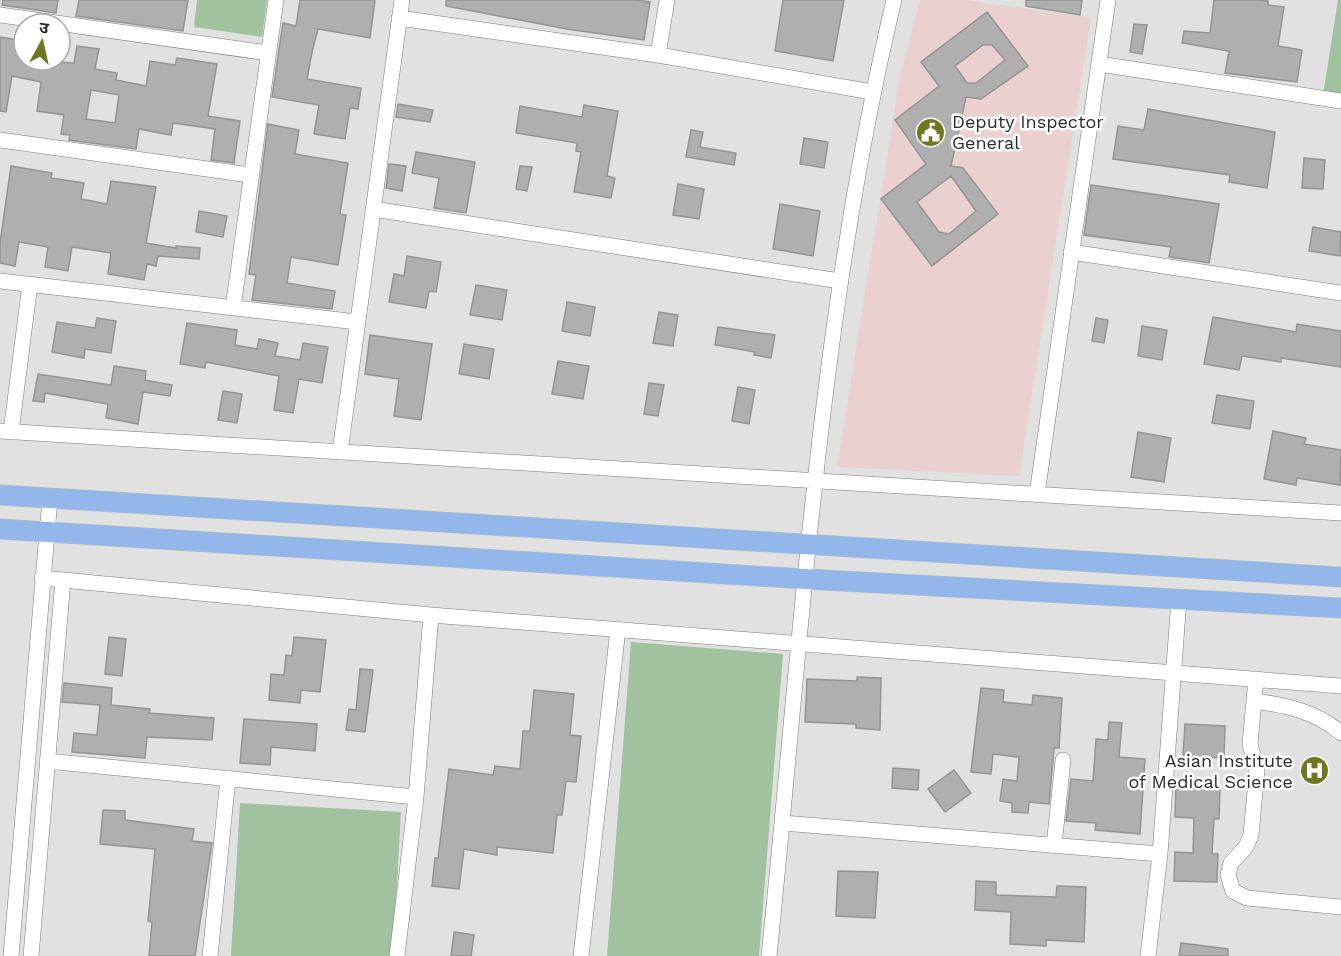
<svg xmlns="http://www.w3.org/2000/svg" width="1341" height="956" viewBox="0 0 1341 956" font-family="'Work Sans','Noto Sans Devanagari',sans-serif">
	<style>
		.commercial { fill: #ebd0d0 }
		.green { fill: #a0c29e }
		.building { fill: #afafb0; stroke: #949495; stroke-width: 1.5; fill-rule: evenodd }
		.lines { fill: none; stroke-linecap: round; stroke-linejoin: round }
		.minor-casing { stroke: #7a7a7b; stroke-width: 16 }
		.major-casing { stroke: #bfbfc0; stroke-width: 21 }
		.minor { stroke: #fff; stroke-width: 15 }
		.major { stroke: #94b7eb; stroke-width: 20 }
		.labels { text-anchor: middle; stroke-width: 5; stroke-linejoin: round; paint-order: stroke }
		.poi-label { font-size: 18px; fill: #2b2b2c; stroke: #fff; text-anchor: start }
	</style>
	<rect width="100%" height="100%" fill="#e1e1e2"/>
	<!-- commercial -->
	<path class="commercial" d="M 920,0 L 967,0 L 1091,18 L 1019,476 L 837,467 L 900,76 Z"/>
	<!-- green -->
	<path class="green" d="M 197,0 L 267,0 L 262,37 L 194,27 Z
		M 1338,0 L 1341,0 L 1341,97 L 1323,95 Z
		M 631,642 L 783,654 L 759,956 L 607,956 Z
		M 240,803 L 401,812 L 393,956 L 231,956 Z"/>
	<!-- building -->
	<path class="building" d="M 3,0 L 58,0 L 56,13 L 2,5 Z
		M 79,0 L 188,0 L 183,31 L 76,16 Z
		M 300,0 L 375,0 L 370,38 L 318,29 L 312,52 L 307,79 L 361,88 L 358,109 L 350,108 L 345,139 L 314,134 L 319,105 L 272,97 L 283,23 L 296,26 Z
		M 446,0 L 637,0 L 650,2 L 644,40 L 567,29 L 446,6 Z
		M 783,0 L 844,0 L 833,61 L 775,51 Z
		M 1026,0 L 1082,0 L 1080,15 L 1026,6 Z
		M 1214,0 L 1261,0 L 1268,1 L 1268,5 L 1284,7 L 1278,46 L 1302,50 L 1297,82 L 1225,73 L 1229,51 L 1182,43 L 1184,31 L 1210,33 Z
		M 987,12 L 1028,66 L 981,99 L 966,97 L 951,166 L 963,168 L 998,214 L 932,266 L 881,199 L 926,164 L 895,120 L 939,86 L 921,62 ZM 983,45 L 992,45 L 1005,60 L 976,83 L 967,83 L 955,66 ZM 951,176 L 976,211 L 949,234 L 939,232 L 917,202 Z
		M 1134,24 L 1147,25 L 1142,54 L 1130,52 Z
		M 0,37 L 24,41 L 24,60 L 74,63 L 77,46 L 99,49 L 95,69 L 117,73 L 116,80 L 146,86 L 150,61 L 175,65 L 177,58 L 217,64 L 208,116 L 240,121 L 234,163 L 211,160 L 215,129 L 173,123 L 171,135 L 139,129 L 136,149 L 69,140 L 70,135 L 61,134 L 64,115 L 37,111 L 41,82 L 12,76 L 6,112 L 0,111 ZM 91,90 L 119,95 L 115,123 L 86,119 Z
		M 398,104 L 433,110 L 430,122 L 396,117 Z
		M 584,105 L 618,111 L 607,176 L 615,178 L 611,198 L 574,192 L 581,152 L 576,151 L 577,143 L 516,133 L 520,106 L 582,117 Z
		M 1148,109 L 1275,132 L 1267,188 L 1229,182 L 1230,175 L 1113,159 L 1118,126 L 1144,130 Z
		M 268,124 L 299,130 L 295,154 L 348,163 L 340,214 L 346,215 L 338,265 L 291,257 L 287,283 L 335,291 L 332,309 L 252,300 L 256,275 L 249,274 Z
		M 691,130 L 703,132 L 700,147 L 736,153 L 734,165 L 686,157 Z
		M 804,138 L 828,142 L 824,168 L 800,164 Z
		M 416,152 L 475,162 L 466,213 L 434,208 L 439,178 L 412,173 Z
		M 1304,158 L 1325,160 L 1323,189 L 1302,188 Z
		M 389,164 L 406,166 L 402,191 L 386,188 Z
		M 11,166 L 52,173 L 51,178 L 84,183 L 81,199 L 107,204 L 111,181 L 156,187 L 146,243 L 176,248 L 176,246 L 200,248 L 199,259 L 158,256 L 156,266 L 147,264 L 144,280 L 108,274 L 111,253 L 72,247 L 68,271 L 45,267 L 48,247 L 19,242 L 15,266 L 0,263 L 0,243 Z
		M 520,166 L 532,167 L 527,191 L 516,189 Z
		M 678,184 L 704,189 L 699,219 L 673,215 Z
		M 1091,185 L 1219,204 L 1209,263 L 1169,257 L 1171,247 L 1084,235 Z
		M 780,204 L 820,211 L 813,256 L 773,249 Z
		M 199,211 L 227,216 L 223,237 L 196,232 Z
		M 1313,227 L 1341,232 L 1340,256 L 1309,251 Z
		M 407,256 L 441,262 L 436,292 L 429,291 L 426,308 L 389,302 L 394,274 L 404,276 Z
		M 476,285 L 507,290 L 502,320 L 470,315 Z
		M 567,302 L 595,307 L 590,336 L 562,331 Z
		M 659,312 L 678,315 L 673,346 L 653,343 Z
		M 1213,317 L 1296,332 L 1297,324 L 1341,331 L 1341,367 L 1281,358 L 1281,362 L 1242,356 L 1239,370 L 1204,364 Z
		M 97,318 L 116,321 L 111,353 L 85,349 L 84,358 L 52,352 L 57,322 L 95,328 Z
		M 1096,318 L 1108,320 L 1104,343 L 1092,341 Z
		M 187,323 L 237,330 L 235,345 L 257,349 L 259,339 L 278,343 L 275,356 L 300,360 L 303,343 L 328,347 L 322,383 L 299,379 L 293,413 L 274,410 L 279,376 L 206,362 L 205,368 L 180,364 Z
		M 1142,326 L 1167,330 L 1162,360 L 1138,356 Z
		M 718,327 L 775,335 L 771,358 L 754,355 L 755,352 L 715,345 Z
		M 370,335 L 432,344 L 421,420 L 394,416 L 399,379 L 365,374 Z
		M 464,344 L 494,349 L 489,379 L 459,374 Z
		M 558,361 L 589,366 L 583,399 L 552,394 Z
		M 114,366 L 146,371 L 145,380 L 172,385 L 170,396 L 143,392 L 138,424 L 106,418 L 108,404 L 45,393 L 44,402 L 33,401 L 38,374 L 111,385 Z
		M 649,383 L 664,385 L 658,416 L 644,414 Z
		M 738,387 L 755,390 L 749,424 L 732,421 Z
		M 223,391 L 242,394 L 237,423 L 218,420 Z
		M 1217,395 L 1254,401 L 1250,429 L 1212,423 Z
		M 1273,431 L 1306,438 L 1304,444 L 1341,450 L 1340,485 L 1297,478 L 1296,485 L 1264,479 Z
		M 1138,432 L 1171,438 L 1164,482 L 1131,477 Z
		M 109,637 L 126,639 L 122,676 L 105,674 Z
		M 294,637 L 326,640 L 320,692 L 301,690 L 300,703 L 269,700 L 271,674 L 284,675 L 286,655 L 292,656 Z
		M 360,669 L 373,670 L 365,732 L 346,730 L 349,709 L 356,710 Z
		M 857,677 L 881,678 L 880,730 L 856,728 L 856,724 L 805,722 L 807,679 L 857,681 Z
		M 64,683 L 112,688 L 111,705 L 150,709 L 149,713 L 214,718 L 212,740 L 147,737 L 145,758 L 72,752 L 74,733 L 97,735 L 100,705 L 62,702 Z
		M 981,688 L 1004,690 L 1003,702 L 1032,705 L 1033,695 L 1062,698 L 1059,748 L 1054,748 L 1049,804 L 1029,802 L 1028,813 L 1012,812 L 1012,803 L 1000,801 L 1003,779 L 1017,781 L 1019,757 L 993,754 L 991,774 L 971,772 Z
		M 534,690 L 574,694 L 570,735 L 581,736 L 576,782 L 566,781 L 562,815 L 557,815 L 553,853 L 497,847 L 497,855 L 464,849 L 459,889 L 432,886 L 435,858 L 438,858 L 449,769 L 493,775 L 495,766 L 520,769 L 523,731 L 530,731 Z
		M 244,719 L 317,724 L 315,751 L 271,747 L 270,765 L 240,763 Z
		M 1109,722 L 1122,723 L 1119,757 L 1145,759 L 1140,834 L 1095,830 L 1096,823 L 1066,821 L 1071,779 L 1093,781 L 1096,739 L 1108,740 Z
		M 1185,724 L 1225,726 L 1224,758 L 1183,756 Z
		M 893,768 L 919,770 L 918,790 L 892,788 Z
		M 954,770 L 971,793 L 945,812 L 928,789 Z
		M 1176,786 L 1220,788 L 1219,819 L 1214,819 L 1212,854 L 1218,854 L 1217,882 L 1174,881 L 1175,852 L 1193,853 L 1194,818 L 1175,817 Z
		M 103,810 L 125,811 L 125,820 L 194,829 L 192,841 L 212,843 L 195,956 L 149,956 L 152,922 L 148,921 L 155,849 L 100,844 Z
		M 838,871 L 878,872 L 875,918 L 836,916 Z
		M 976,881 L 996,882 L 996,895 L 1056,897 L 1057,886 L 1086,887 L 1084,942 L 1046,940 L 1046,946 L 1010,944 L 1011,912 L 975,910 Z
		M 454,932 L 474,935 L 471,956 L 451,956 Z
		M 1181,943 L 1228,949 L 1228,956 L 1179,956 Z"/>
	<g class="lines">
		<defs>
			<path id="minor" d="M 0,15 L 268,53
				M 399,18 L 658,55 L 872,92
				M 658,55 L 667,0
				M 1099,64 L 1341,101
				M 0,140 L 250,175
				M 373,209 L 840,281
				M 1071,252 L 1341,293
				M 0,281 L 357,322
				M 233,308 L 276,0
				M 0,431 L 1341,513
				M 11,432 L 30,284
				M 340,452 L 402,0
				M 1037,494 L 1108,0
				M 42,578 L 431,615 L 1341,686
				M 1256,679 L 1250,744 L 1257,770 L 1251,835 L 1246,847 L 1231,863 L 1228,875 L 1233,891 L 1247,898 L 1341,907
				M 1255,701 C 1288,706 1315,711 1341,733
				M 47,761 L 416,797
				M 783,823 L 1160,854
				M 1054,846 L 1063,760
				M 11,956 L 50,498
				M 31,956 L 63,580
				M 210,956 L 228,778
				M 397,956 L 416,797 L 431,615
				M 581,956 L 618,629
				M 769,956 C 802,636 819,314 894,0
				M 1148,956 L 1160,854 L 1179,599"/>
			<path id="major" d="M 0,495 L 1341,577
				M 0,529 L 805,579 L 1341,608"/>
		</defs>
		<!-- minor casing -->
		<use href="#minor" class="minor-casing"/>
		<!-- major casing -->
		<use href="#major" class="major-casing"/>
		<!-- minor -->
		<use href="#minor" class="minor"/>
		<!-- major -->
		<use href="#major" class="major"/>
	</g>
	<!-- icons -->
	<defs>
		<symbol id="civic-disc" viewBox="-11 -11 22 22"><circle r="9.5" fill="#707721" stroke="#fff"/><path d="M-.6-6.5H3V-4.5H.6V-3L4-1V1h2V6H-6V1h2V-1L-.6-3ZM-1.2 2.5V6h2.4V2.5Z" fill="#fff"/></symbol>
		<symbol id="hospital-disc" viewBox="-11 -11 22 22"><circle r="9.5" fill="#707721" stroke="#fff"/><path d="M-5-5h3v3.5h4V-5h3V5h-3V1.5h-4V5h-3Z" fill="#fff"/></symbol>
	</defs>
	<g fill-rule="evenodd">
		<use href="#civic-disc" x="914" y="116" width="33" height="33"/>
		<use href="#hospital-disc" x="1298" y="754" width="33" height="33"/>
	</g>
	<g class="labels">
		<!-- poi labels -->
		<g class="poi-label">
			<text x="952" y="128">Deputy Inspector<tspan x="952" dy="21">General</tspan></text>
			<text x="1293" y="767" text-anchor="end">Asian Institute<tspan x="1293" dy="21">of Medical Science</tspan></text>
		</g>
	</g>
	<!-- north arrow -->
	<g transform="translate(42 42) rotate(8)"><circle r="28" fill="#ffffff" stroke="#aaaaab" stroke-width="1.5"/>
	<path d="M0-4.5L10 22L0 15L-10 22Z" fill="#707721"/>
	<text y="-9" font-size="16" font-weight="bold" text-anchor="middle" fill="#2b2b2c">उ</text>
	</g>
</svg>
